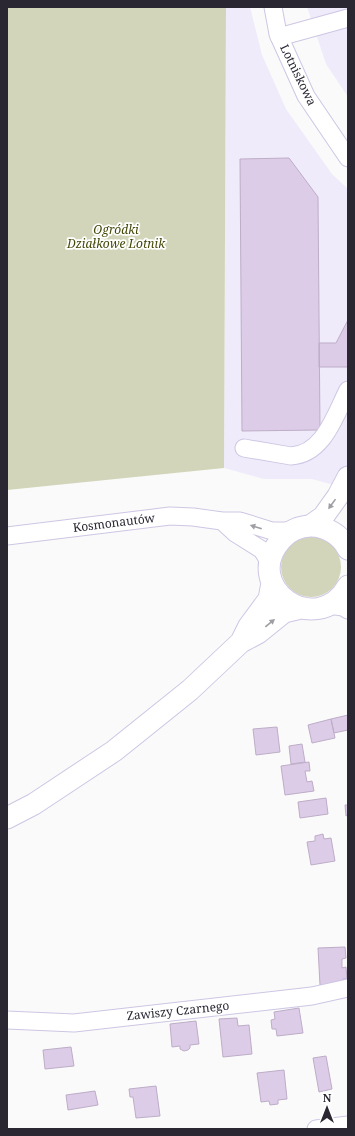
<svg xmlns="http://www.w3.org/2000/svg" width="355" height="1136" viewBox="0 0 355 1136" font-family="'Noto Serif',serif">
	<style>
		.built { fill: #efebfa }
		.green { fill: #d2d5b9 }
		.building { fill: #ddcce7; stroke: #bdadc7 }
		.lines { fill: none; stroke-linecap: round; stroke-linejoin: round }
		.minor-casing { stroke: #cec6e3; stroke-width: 19 }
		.major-casing { stroke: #cec6e3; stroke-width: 23 }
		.minor { stroke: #fff; stroke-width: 17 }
		.major { stroke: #fff; stroke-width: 21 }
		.oneway { fill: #9f9ea3 }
		.labels { text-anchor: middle; stroke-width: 3.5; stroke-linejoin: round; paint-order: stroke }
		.street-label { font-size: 12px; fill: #2a2732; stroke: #fff }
		.park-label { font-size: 12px; font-style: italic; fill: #444808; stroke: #fff }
	</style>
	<rect width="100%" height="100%" fill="#fafafa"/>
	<!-- built -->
	<path class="built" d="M 226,7 L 250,7 L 262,55 L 286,109 L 332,174 L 348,189 L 348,489 L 312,479 L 264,479 L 224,468 Z
		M 307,7 L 348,7 L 348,97 L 326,64 Z"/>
	<!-- green -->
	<path class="green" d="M 7,7 L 226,7 L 224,468 L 7,490 Z
		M281 567a30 30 0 1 1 60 0a30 30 0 1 1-60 0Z"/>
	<!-- building -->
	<path class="building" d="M 289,158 L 318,197 L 320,430 L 242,431 L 240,159 Z
		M 348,320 L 348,367 L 319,367 L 319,343 L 336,343 Z
		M 348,715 L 348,730 L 334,733 L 331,719 Z
		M 331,719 L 335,738 L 312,743 L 308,725 Z
		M 277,727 L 280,752 L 256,755 L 253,729 Z
		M 302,744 L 305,762 L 291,764 L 289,746 Z
		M 309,762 L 310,771 L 305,771 L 307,782 L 312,781 L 314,791 L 285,795 L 281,766 Z
		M 326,798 L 328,814 L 300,818 L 298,802 Z
		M 345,805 L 348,805 L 348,815 L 346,816 Z
		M 323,834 L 324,839 L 331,838 L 335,861 L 311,865 L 307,842 L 315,841 L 315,836 Z
		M 345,947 L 346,958 L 342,959 L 342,968 L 346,967 L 347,979 L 343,979 L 343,985 L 320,985 L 318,948 Z
		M 299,1008 L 303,1033 L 277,1036 L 276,1029 L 272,1029 L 271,1020 L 275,1019 L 274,1012 Z
		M 237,1018 L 238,1026 L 249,1025 L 252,1054 L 223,1057 L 219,1019 Z
		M 196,1021 L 199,1044 L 190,1045 L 190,1048 L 188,1050 L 184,1051 L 180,1049 L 180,1046 L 172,1047 L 170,1024 Z
		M 71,1047 L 74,1066 L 45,1069 L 43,1050 Z
		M 326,1056 L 332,1089 L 319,1092 L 313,1058 Z
		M 284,1070 L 287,1099 L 278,1100 L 278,1104 L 270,1105 L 269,1101 L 261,1102 L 257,1073 Z
		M 156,1086 L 160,1116 L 136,1118 L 133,1097 L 130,1097 L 129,1089 Z
		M 95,1091 L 98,1105 L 68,1110 L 66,1095 Z"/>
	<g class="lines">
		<defs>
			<path id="minor" d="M 273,7 L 278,34 L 306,96 L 348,158
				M 279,37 L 348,18
				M 244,448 L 291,456 C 324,454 335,415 348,390
				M 222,521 L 235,533 L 262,550 L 270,563
				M 7,536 L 170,516 L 193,517 L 222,521 L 240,521 L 272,531 L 291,531
				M 329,605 L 343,607 L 348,610
				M 7,1020 L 74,1023 L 312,996 L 348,988
				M 316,1129 L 348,1125"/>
			<path id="major" d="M 310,526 L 323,517 L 338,496 L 348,477
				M 348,549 C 341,535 326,526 311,526 C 300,526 288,531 281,540 C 240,586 316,641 348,586
				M 242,640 L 249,626 L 269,599 L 272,583
				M 7,818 L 34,804 L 114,751 L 190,690 L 241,642 L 258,633 L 284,612 L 301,608"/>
		</defs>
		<!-- minor casing -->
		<use href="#minor" class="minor-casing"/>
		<!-- major casing -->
		<use href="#major" class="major-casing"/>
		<!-- minor -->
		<use href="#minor" class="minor"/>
		<!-- major -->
		<use href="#major" class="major"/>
	</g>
	<!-- one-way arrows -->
	<defs><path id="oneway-solid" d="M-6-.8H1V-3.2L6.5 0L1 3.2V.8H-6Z"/></defs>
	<g class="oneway">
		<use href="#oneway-solid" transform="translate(332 504) rotate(126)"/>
		<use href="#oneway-solid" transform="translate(256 527) rotate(-163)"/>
		<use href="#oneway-solid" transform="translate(270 623) rotate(-39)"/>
	</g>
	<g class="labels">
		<!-- street labels -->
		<g class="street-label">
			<text transform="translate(298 75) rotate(64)" y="4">Lotniskowa</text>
			<text transform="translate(114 523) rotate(-7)" y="4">Kosmonautów</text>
			<text transform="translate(178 1011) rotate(-6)" y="4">Zawiszy Czarnego</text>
		</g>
		<!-- park labels -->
		<g class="park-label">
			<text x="116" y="234">Ogródki<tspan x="116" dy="14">Działkowe Lotnik</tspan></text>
		</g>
	</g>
	<!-- border -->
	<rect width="355" height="1136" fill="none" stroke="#2a2732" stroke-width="16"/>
	<!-- north arrow -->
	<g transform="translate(327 1108)" stroke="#ffffff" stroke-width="3" paint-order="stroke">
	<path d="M0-3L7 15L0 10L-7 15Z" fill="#2a2732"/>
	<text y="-6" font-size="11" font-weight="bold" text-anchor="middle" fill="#2a2732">N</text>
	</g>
</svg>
